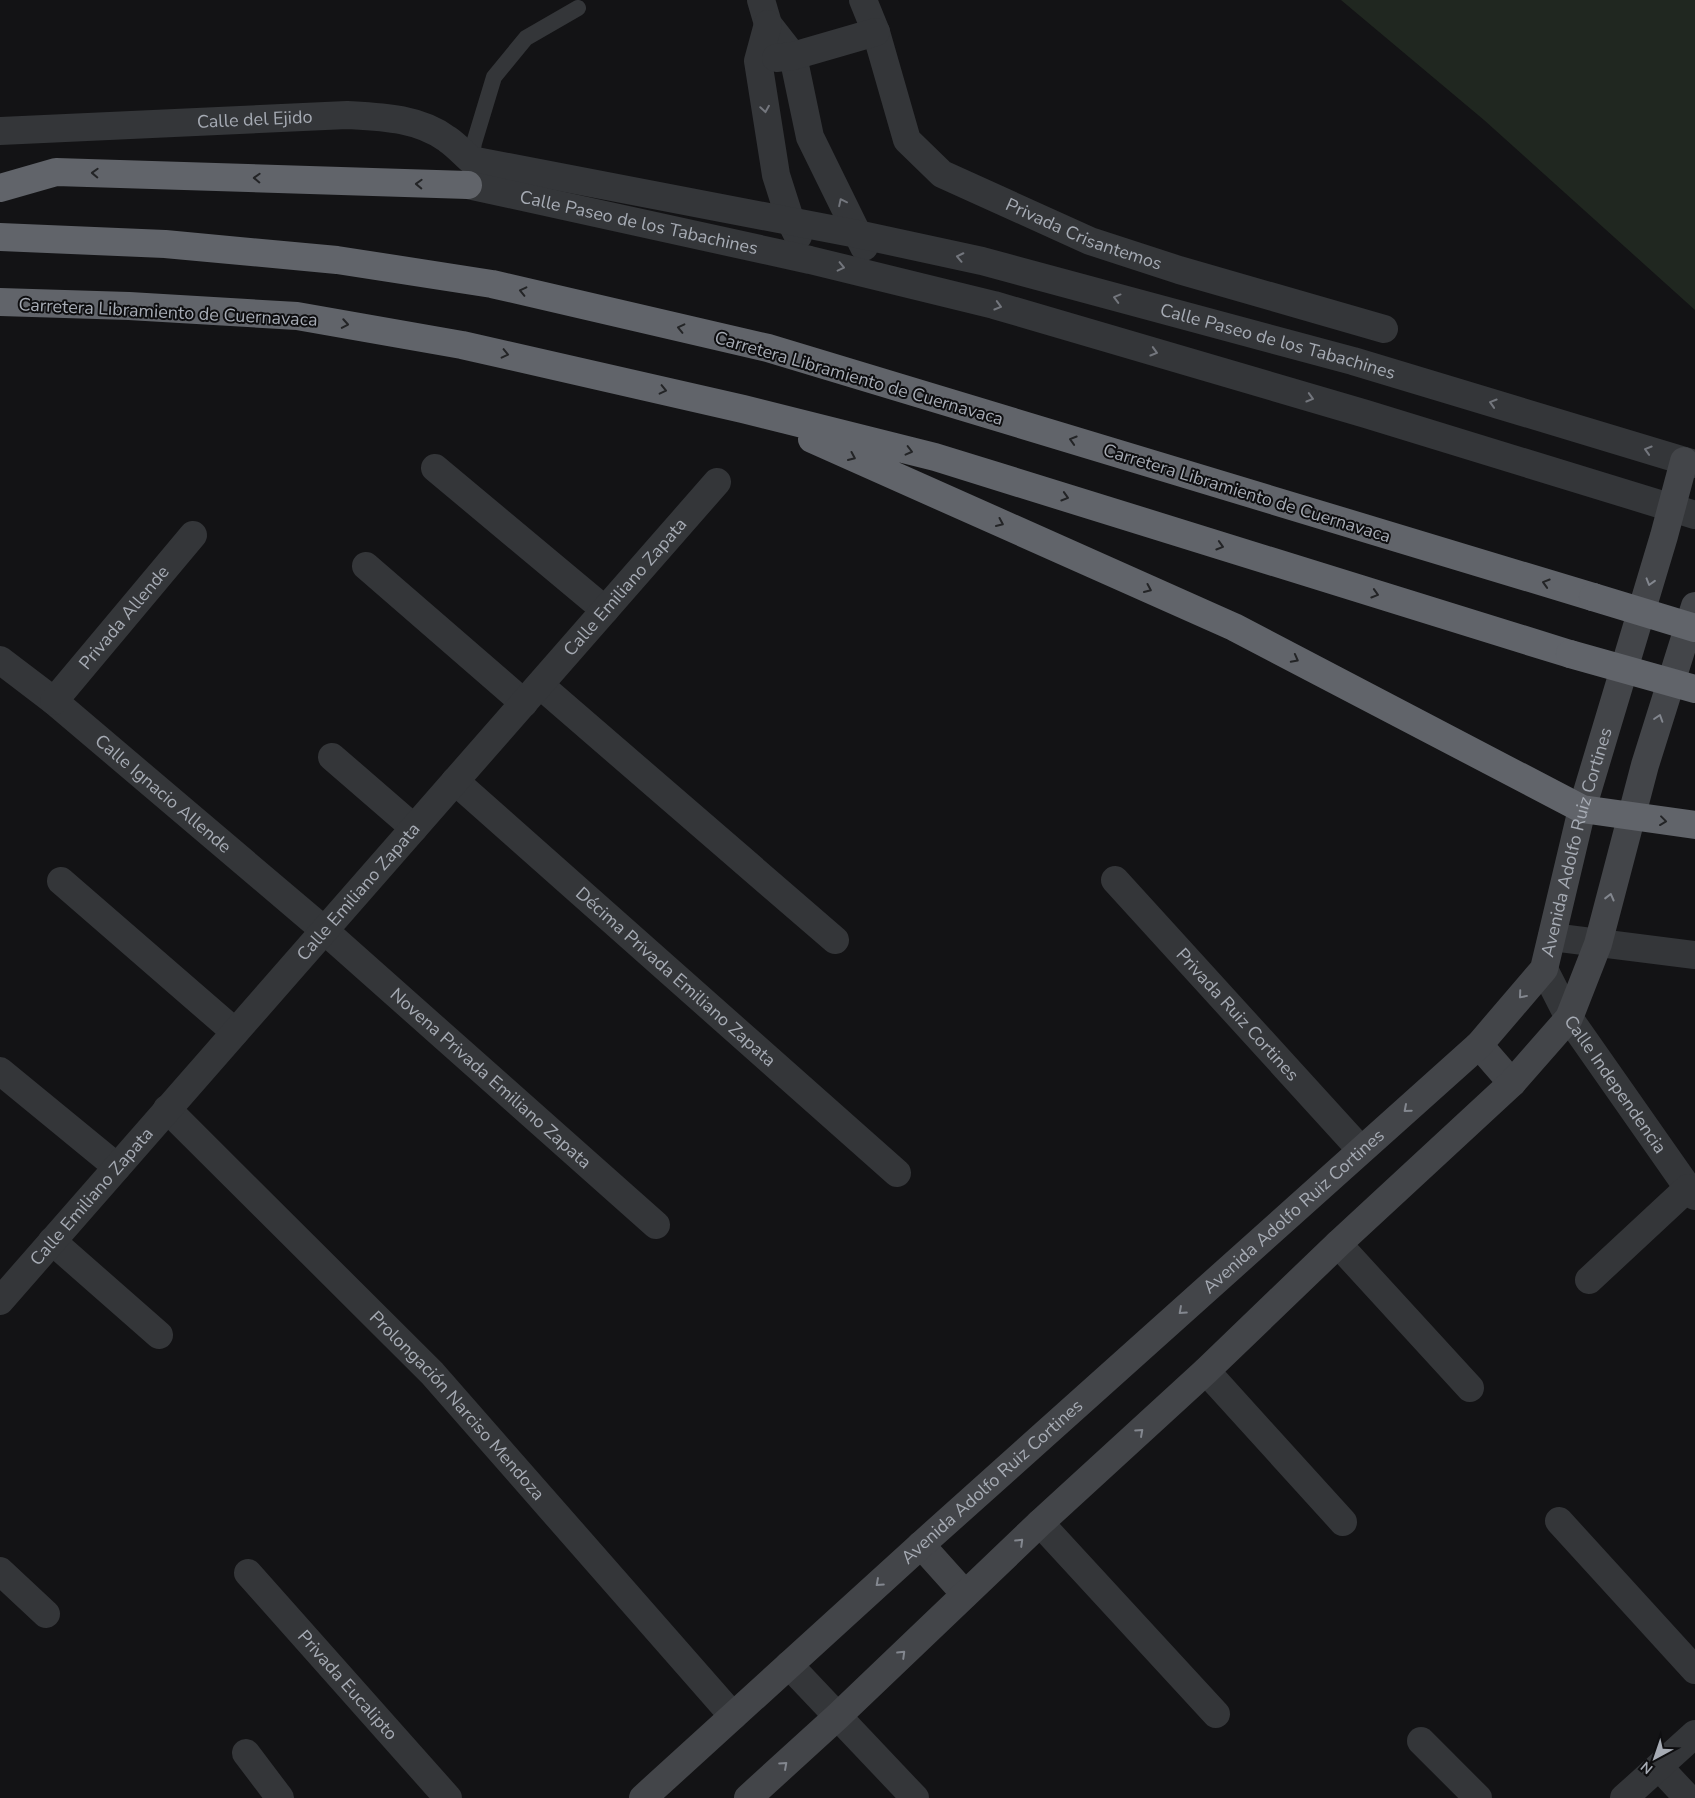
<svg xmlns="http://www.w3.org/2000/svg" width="1695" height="1798" viewBox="0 0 1695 1798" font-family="'Nunito Sans',sans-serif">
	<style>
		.green { fill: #202720 }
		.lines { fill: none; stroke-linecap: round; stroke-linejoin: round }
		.lane { stroke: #343639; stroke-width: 16 }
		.street { stroke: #343639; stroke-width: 28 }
		.secondary { stroke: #434549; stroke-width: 28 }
		.highway { stroke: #61646a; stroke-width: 28 }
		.highway-bridge { stroke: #61646a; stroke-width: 28 }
		.oneway { stroke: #73767d }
		.oneway2 { stroke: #232426 }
		.oneway3 { stroke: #83878f }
		.labels { text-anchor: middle; stroke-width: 4; stroke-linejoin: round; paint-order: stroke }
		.street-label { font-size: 18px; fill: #a6abb4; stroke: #0e0e10 }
	</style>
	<rect width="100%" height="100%" fill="#131315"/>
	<!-- green -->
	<path class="green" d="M 1341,0 L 1695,0 L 1695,310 L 1484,120 Z"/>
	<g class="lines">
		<!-- lane -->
		<path class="lane" d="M 470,166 L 474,143 L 494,77 L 526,38 L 578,8"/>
		<!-- street -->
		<g class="street">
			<path d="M 761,0 L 768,24 L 793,56 L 810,137 L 864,247"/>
			<path id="s1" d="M 863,0 L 876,32 L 907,140 L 942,174 L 1090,241 L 1179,270 L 1384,329"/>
			<path d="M 768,24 L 758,61 L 776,175 L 791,222 L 798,236"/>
			<path d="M 776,58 L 793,56 L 876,32"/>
			<path id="s2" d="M 0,131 L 347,115 C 382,117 418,118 447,139 C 456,145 463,153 471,160 L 857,234 L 982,261 L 1353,361 L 1695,464"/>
			<path id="s3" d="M 468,185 L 810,260 L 994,305 L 1366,414 L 1695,515"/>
			<path d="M 435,468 L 605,610"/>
			<path d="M 366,566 L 524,703"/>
			<path id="s4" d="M 0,660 L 54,701 L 325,931 L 656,1225"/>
			<path d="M 540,685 L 835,940"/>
			<path id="s5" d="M 54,701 L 193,535"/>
			<path d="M 332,757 L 414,828"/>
			<path id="s6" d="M 455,781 L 897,1173"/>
			<path id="s7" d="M 1115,880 L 1361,1150"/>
			<path d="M 61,881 L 235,1032"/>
			<path d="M 1552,937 L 1695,955"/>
			<path id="s8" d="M 1544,969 L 1569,1018 L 1688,1188 L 1695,1196"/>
			<path d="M 0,1071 L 117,1167"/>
			<path id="s9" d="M 167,1109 L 432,1373 L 733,1716"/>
			<path d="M 52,1241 L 159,1335"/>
			<path d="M 1338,1244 L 1470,1388"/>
			<path d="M 1589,1280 L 1688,1188"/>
			<path id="s10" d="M 0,1301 L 717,482"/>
			<path d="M 1206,1371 L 1343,1522"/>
			<path d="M 1559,1521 L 1695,1670"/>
			<path d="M 1040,1523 L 1216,1714"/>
			<path d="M 0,1571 L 46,1614"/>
			<path id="s11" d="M 248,1573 L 448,1798"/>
			<path d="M 789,1665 L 915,1798"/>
			<path d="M 1421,1741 L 1478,1798"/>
			<path d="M 246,1753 L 280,1798"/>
			<path d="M 1659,1767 L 1688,1798"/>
			<path d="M 1624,1798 L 1695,1734"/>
		</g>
		<!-- secondary -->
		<g class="secondary">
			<path d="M 1479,1045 L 1512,1083"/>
			<path d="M 921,1545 L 965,1594"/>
			<path id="s12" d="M 643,1798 L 921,1545 L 1479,1045 L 1544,969 L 1582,809 L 1664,536 L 1684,461"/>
			<path d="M 748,1798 L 838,1716 L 1040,1523 L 1206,1371 L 1338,1244 L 1512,1083 L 1569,1018 L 1598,944 L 1645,765 L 1695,606"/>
		</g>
		<!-- highway -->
		<path class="highway" d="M 0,188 L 56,172 L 468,185
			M 0,237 L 165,244 L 337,260 L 492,284 L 768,348 L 1593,597
			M 0,302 L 129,306 L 297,316 L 462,345 L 743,409 L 935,457 L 1570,654
			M 812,439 L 1234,627 L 1582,809 L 1695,825"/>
		<!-- highway-bridge -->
		<path class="highway-bridge" d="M 1593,597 L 1695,628
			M 1570,654 L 1695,689"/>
	</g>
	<!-- one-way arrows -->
	<defs><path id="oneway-chevron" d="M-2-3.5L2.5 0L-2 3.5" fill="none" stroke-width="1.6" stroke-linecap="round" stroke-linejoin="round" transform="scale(1.25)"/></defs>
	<g class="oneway">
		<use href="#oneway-chevron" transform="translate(765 109) rotate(81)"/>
		<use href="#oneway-chevron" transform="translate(842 202) rotate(-116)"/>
		<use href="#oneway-chevron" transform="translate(960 257) rotate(-168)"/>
		<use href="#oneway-chevron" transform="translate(841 267) rotate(13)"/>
		<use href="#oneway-chevron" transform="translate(1117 298) rotate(-165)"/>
		<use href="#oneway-chevron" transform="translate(998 306) rotate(16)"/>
		<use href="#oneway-chevron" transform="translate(1154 352) rotate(16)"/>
		<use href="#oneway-chevron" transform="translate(1310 398) rotate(16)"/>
		<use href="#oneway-chevron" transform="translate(1493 403) rotate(-163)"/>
		<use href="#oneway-chevron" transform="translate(1648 450) rotate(-163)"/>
	</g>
	<g class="oneway2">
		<use href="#oneway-chevron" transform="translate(95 173) rotate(-178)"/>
		<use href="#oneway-chevron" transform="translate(257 178) rotate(-178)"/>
		<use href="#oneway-chevron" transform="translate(419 184) rotate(-178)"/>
		<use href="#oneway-chevron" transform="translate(523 291) rotate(-167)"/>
		<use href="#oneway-chevron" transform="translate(345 324) rotate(10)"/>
		<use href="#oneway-chevron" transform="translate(681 328) rotate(-167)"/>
		<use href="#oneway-chevron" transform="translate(505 354) rotate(13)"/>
		<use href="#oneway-chevron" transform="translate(663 390) rotate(13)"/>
		<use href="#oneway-chevron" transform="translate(1073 440) rotate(-163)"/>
		<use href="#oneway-chevron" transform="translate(909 451) rotate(14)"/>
		<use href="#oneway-chevron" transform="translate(852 457) rotate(24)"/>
		<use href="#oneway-chevron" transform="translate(1065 497) rotate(17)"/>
		<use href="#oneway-chevron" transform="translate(1000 523) rotate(24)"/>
		<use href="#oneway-chevron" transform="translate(1220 546) rotate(17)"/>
		<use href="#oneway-chevron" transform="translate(1546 583) rotate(-163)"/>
		<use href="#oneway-chevron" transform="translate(1148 589) rotate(24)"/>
		<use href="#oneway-chevron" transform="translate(1375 594) rotate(17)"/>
		<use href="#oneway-chevron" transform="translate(1295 659) rotate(28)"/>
		<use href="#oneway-chevron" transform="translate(1663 821) rotate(7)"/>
	</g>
	<g class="oneway3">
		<use href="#oneway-chevron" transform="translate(1650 582) rotate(107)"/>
		<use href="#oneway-chevron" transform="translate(1659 718) rotate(-72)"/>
		<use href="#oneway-chevron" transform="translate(1610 897) rotate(-76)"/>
		<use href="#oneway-chevron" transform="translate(1522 995) rotate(130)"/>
		<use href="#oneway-chevron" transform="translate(1407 1109) rotate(139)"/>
		<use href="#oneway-chevron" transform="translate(1182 1311) rotate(138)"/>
		<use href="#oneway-chevron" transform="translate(1140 1432) rotate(-42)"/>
		<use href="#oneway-chevron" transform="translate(1020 1542) rotate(-44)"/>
		<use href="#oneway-chevron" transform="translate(879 1583) rotate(138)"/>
		<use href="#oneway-chevron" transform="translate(902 1654) rotate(-44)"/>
		<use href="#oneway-chevron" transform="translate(784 1765) rotate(-42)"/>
	</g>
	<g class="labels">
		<!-- street labels -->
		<g class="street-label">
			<text dy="6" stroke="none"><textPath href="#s2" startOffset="255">Calle del Ejido</textPath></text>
			<text dy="6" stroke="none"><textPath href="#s3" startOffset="175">Calle Paseo de los Tabachines</textPath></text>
			<text dy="6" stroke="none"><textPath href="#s1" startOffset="350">Privada Crisantemos</textPath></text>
			<text transform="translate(168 312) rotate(3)" y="6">Carretera Libramiento de Cuernavaca</text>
			<text dy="6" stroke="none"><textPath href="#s2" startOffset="1311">Calle Paseo de los Tabachines</textPath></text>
			<text transform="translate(859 378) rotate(16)" y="6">Carretera Libramiento de Cuernavaca</text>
			<text transform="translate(1247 493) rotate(17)" y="6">Carretera Libramiento de Cuernavaca</text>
			<text dy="6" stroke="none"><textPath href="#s10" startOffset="949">Calle Emiliano Zapata</textPath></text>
			<text dy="6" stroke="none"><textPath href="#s5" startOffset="109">Privada Allende</textPath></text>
			<text dy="6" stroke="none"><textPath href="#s4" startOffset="211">Calle Ignacio Allende</textPath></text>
			<text dy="6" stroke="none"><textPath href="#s12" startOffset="1356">Avenida Adolfo Ruiz Cortines</textPath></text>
			<text dy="6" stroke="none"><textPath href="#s10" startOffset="544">Calle Emiliano Zapata</textPath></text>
			<text dy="6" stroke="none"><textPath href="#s6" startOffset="295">Décima Privada Emiliano Zapata</textPath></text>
			<text dy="6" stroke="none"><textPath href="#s7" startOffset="182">Privada Ruiz Cortines</textPath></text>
			<text dy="6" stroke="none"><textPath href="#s4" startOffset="645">Novena Privada Emiliano Zapata</textPath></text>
			<text dy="6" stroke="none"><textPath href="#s8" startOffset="136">Calle Independencia</textPath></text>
			<text dy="6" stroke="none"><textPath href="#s10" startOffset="139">Calle Emiliano Zapata</textPath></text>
			<text dy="6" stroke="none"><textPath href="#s12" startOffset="876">Avenida Adolfo Ruiz Cortines</textPath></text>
			<text dy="6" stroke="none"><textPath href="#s9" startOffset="415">Prolongación Narciso Mendoza</textPath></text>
			<text dy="6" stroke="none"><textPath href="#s12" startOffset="471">Avenida Adolfo Ruiz Cortines</textPath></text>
			<text dy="6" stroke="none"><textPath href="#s11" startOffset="150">Privada Eucalipto</textPath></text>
		</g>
	</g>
	<!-- north arrow -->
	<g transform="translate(1655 1758) rotate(220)" stroke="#0e0e10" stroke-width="4" paint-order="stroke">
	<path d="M0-4L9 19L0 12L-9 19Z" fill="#a6abb4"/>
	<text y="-8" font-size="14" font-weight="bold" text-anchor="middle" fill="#a6abb4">N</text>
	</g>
</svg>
